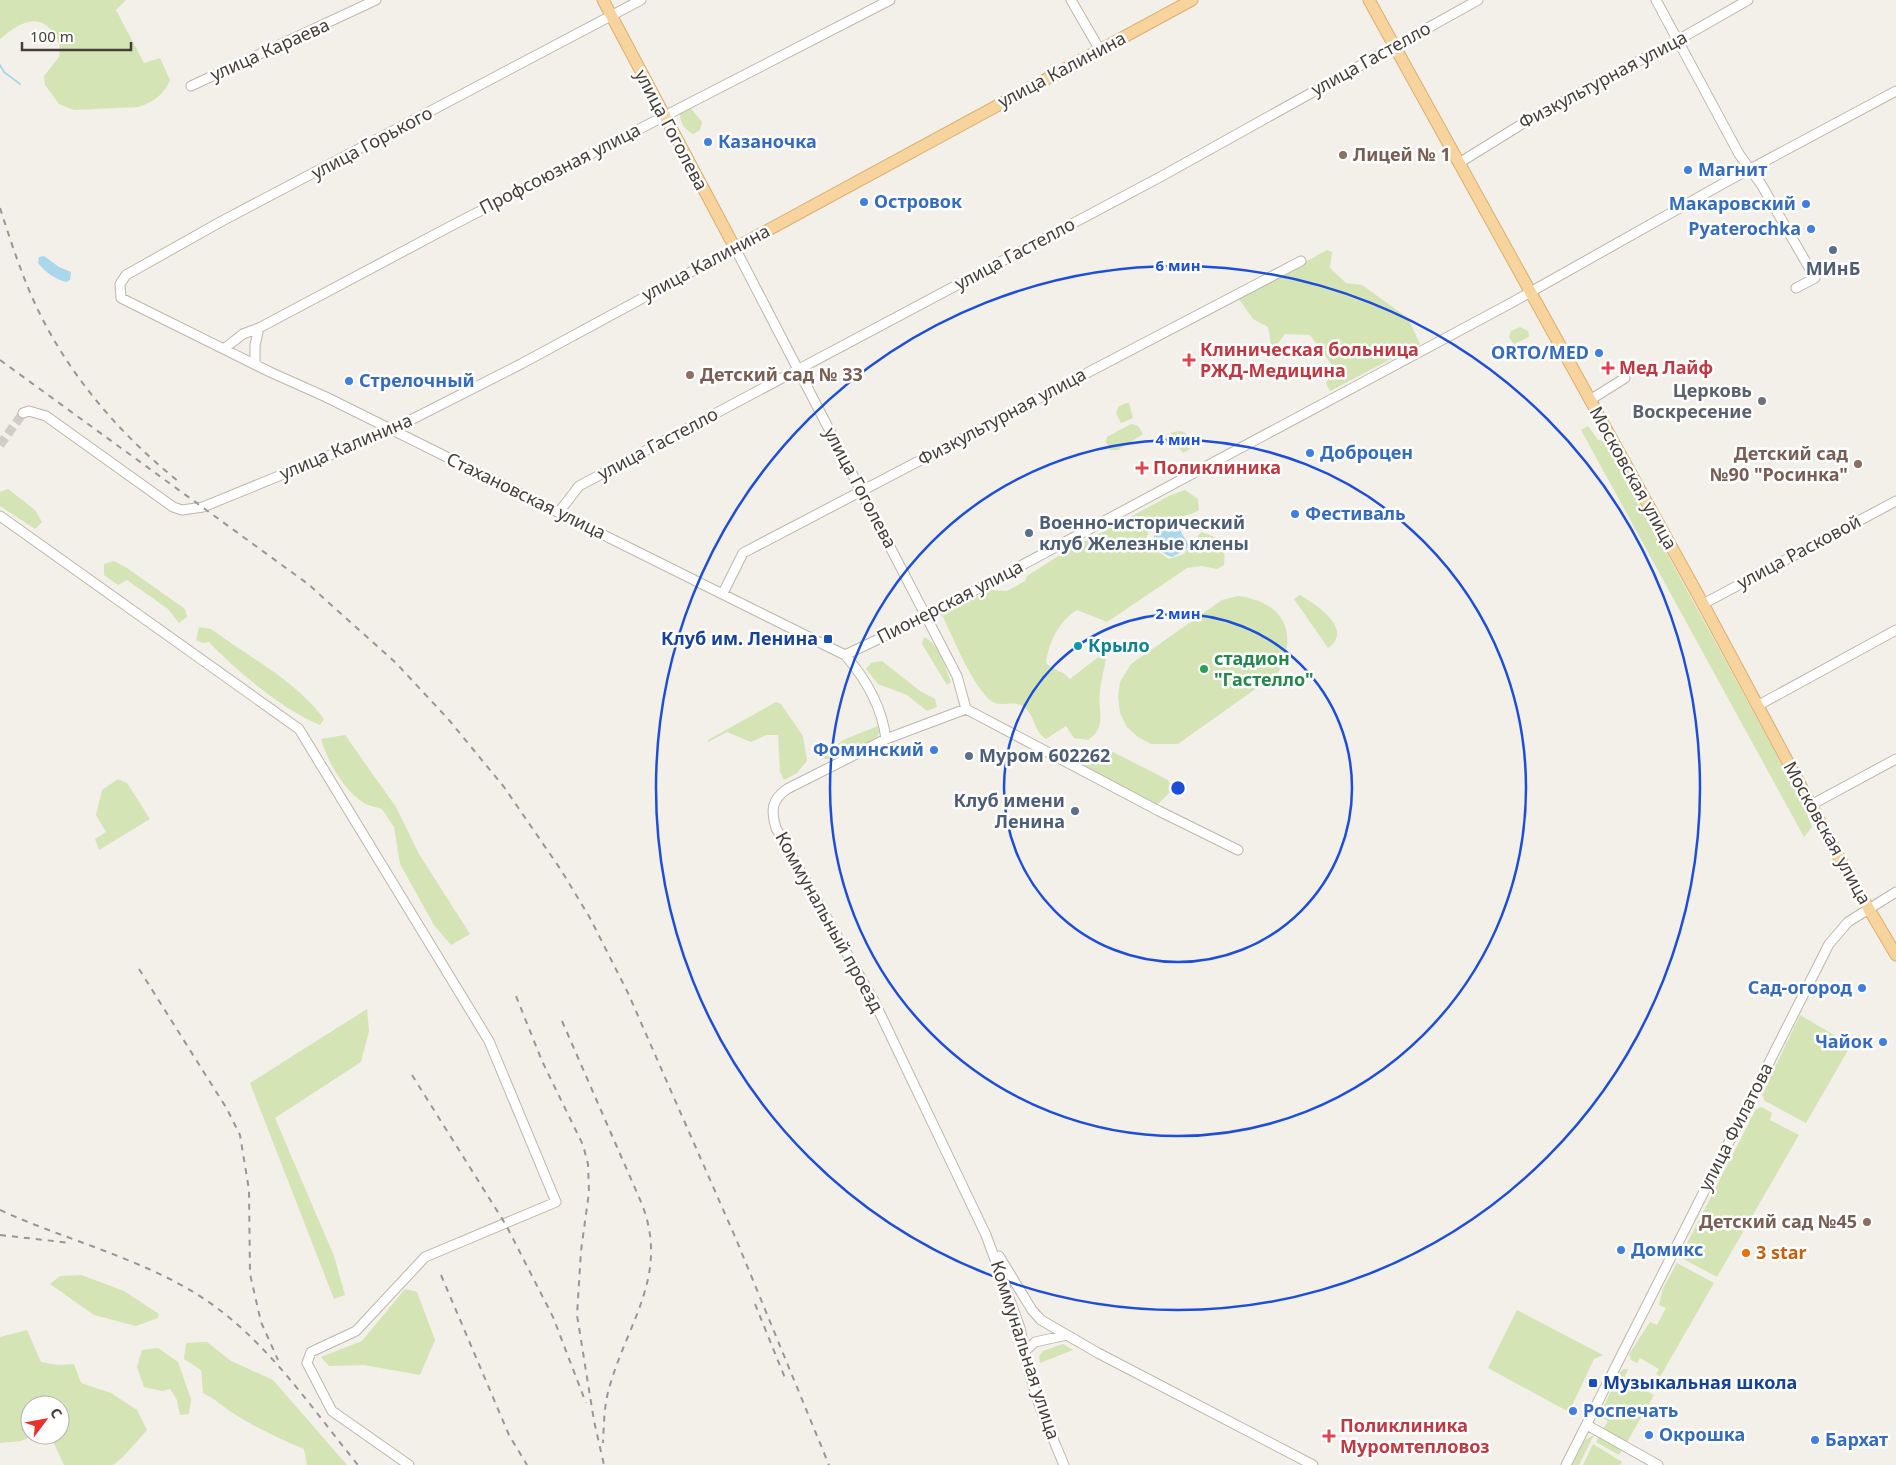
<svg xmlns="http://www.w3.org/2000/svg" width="1896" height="1465" viewBox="0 0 1896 1465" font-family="'Noto Sans',sans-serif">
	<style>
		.green { fill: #d4e4b5 }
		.water { fill: #aad7eb }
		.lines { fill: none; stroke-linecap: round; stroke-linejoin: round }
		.stream { stroke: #aad7eb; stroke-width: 2 }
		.minor-tunnel { stroke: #d0ccc6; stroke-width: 9; stroke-dasharray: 9 4.5; stroke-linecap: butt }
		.minor-casing { stroke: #beb6ac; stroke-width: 11 }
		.major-casing { stroke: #dbaf6f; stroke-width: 13 }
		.minor { stroke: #fff; stroke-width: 9 }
		.major { stroke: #f7d49e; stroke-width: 11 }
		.rail { stroke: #979797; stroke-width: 2; stroke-dasharray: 6 6; stroke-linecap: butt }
		.ring { fill: none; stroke: #1d4ed8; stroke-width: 2.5 }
		.shop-dot { fill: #3f7fe0; stroke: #fff; stroke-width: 2 }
		.education-dot { fill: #8d6e63; stroke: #fff; stroke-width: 2 }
		.service-dot { fill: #5c6f8a; stroke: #fff; stroke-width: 2 }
		.health-dot { fill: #e0444e; stroke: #fff; stroke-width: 2 }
		.worship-dot { fill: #6b7280; stroke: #fff; stroke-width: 2 }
		.transit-dot { fill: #1a4fb4; stroke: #fff; stroke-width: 2 }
		.culture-dot { fill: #0f9aa8; stroke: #fff; stroke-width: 2 }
		.leisure-dot { fill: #2e9e5b; stroke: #fff; stroke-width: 2 }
		.food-dot { fill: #e8710a; stroke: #fff; stroke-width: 2 }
		.labels { text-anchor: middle; stroke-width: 5; stroke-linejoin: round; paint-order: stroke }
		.street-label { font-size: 18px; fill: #463f38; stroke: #fff }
		.shop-label { font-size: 18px; font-weight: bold; fill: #366cbe; stroke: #fff; text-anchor: start }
		.education-label { font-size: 18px; font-weight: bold; fill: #785e54; stroke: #fff; text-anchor: start }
		.service-label { font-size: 18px; font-weight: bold; fill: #4e5e75; stroke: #fff; text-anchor: start }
		.health-label { font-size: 18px; font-weight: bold; fill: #be3a42; stroke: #fff; text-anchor: start }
		.worship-label { font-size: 18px; font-weight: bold; fill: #5b616d; stroke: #fff; text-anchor: end }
		.transit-label { font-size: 18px; font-weight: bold; fill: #164399; stroke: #fff; text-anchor: end }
		.culture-label { font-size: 18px; font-weight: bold; fill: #0d838f; stroke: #fff; text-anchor: start }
		.leisure-label { font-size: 18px; font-weight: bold; fill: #27864d; stroke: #fff; text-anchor: start }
		.food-label { font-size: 18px; font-weight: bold; fill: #c56008; stroke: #fff; text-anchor: start }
		.centre { fill: #1d4ed8; stroke: #fff; stroke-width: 2.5 }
		.ring-label { font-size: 15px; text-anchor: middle; font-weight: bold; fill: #1d4ed8; stroke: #fff; stroke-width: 5; stroke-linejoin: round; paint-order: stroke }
	</style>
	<rect width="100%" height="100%" fill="#f3efe9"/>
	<!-- green -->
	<path class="green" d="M 0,0 L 126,0 L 116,10 L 144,63 L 160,58 L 170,80 C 165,94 152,103 138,107 L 74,110 L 59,104 L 45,85 L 44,76 L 59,57 C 61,47 59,42 54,34 C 38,10 17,25 0,39 Z
		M 690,107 L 702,122 L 700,130 L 693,134 C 683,128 680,123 680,112 Z
		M 1327,250 L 1332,252 L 1330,268 L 1346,283 L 1362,285 L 1408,318 L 1420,344 L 1330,391 L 1326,383 L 1334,368 L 1310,335 L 1285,334 L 1275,347 L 1271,345 L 1268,327 L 1253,319 L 1239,299 Z
		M 1520,327 L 1528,331 L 1529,337 L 1514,344 L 1509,337 L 1511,331 Z
		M 1126,403 L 1129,403 L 1133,418 L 1121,423 L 1116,413 L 1118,407 Z
		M 1131,424 L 1138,426 L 1143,434 L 1118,450 L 1110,450 L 1106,442 L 1107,437 Z
		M 1588,426 L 1598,440 L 1606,442 L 1803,803 L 1812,827 L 1804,837 L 1581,430 Z
		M 1181,431 C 1188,434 1193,438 1193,447 L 1183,453 L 1175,444 L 1168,446 L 1163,439 L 1173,432 Z
		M 8,489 L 35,510 L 42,522 L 35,529 L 0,506 L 0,492 Z
		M 1185,490 L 1198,499 L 1199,510 C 1179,523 1150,512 1145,543 L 1169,559 L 1184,554 L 1201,532 C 1222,539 1226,543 1224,565 L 1217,569 L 1202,566 L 1187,568 L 1107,622 L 1077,610 C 1058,622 1049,642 1046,663 C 1054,671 1062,670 1070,679 L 1101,655 L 1106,659 C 1104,669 1101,680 1100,690 C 1097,710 1108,727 1088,740 L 1074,738 L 1066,726 L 1046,739 C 1034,732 1035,716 1025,708 C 1017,700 1005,706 995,703 C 976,695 952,635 942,615 L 989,590 L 1007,591 L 1025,581 L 1027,576 L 1063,553 L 1171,495 Z
		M 114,561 L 127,568 L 185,609 L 187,617 L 179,623 L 168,609 L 127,580 L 118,585 L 104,575 L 104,564 Z
		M 1300,595 C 1315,604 1355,629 1328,648 L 1294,599 Z
		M 1238,596 C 1284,602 1299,633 1278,673 L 1178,744 L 1151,744 L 1138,737 L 1127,727 L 1120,713 L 1118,697 L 1120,682 L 1131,664 L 1222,600 Z
		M 199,627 L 211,629 C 249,657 296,681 324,719 L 320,725 C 285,711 235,670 209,642 L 202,643 L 196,640 Z
		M 924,637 C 940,645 945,667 951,682 L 947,685 L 922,644 Z
		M 882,661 L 920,691 L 935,699 L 937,707 L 927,711 L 907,695 L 878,684 L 866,669 L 871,663 Z
		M 776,702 L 781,704 L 803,736 L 807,761 L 797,773 L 784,780 L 780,772 L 778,735 L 766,735 L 751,742 L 727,732 L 708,742 L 708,740 Z
		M 878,726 L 879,732 L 876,740 L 838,759 L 824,759 L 825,754 L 843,740 Z
		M 345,735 L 396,807 L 419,854 L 470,934 L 451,945 L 434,925 L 400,864 L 394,827 L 382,809 C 377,807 369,806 364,803 C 344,791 327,760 321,739 Z
		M 1113,752 L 1168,780 L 1172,790 L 1157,805 L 1084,767 L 1086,763 L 1103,754 Z
		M 118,779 L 127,783 L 150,819 L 99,850 L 95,839 L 106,832 L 96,815 L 102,790 Z
		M 367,1009 L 369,1031 L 361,1062 L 275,1118 L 334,1256 L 345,1295 L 334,1299 L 250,1083 Z
		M 1800,1015 L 1851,1045 L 1806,1123 L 1765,1101 L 1762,1095 Z
		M 1762,1107 L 1772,1113 L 1770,1120 L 1799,1135 L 1717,1277 L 1680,1257 L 1756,1109 Z
		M 1677,1263 L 1714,1283 L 1660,1377 L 1656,1374 L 1659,1369 L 1640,1358 L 1637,1363 L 1631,1360 L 1629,1354 L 1650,1322 L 1657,1325 L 1666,1308 L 1659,1305 L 1663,1288 Z
		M 81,1275 L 124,1291 L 159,1314 L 158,1318 L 136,1326 L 94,1315 L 50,1284 L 60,1276 Z
		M 405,1289 L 417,1292 L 435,1340 L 420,1375 L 364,1365 L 329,1366 L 321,1357 L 362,1341 Z
		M 1517,1310 L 1603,1355 L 1594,1359 L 1569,1412 L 1488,1368 Z
		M 27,1330 L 41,1362 L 58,1365 L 74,1364 L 81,1383 L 111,1393 L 137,1410 L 147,1430 L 123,1457 L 113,1465 L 64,1465 L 50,1435 L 60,1435 L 60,1405 L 30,1405 L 30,1435 L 35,1435 L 21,1441 L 0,1443 L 0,1337 Z
		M 207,1342 L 231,1361 L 273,1380 L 347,1465 L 307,1465 L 304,1449 C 280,1439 258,1429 236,1415 C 224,1408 216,1399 203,1393 L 201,1370 L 184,1359 L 186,1343 Z
		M 1063,1344 L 1073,1350 L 1040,1363 L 1039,1356 L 1043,1351 Z
		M 158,1348 L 178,1362 L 191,1399 L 189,1414 L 180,1415 L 177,1400 L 170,1389 L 162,1391 L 144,1387 L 137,1367 L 142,1350 Z
		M 1624,1369 L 1628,1369 L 1624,1379 L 1654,1395 L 1627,1442 L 1603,1429 L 1608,1421 L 1599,1416 L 1620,1372 Z
		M 1594,1435 L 1579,1465 L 1572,1465 L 1585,1440 Z
		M 1599,1436 L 1622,1449 L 1619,1455 L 1596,1442 Z
		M 1593,1444 L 1622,1462 L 1620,1465 L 1583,1465 Z"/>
	<!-- water -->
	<path class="water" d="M 44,256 L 59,267 L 71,272 L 70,280 L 66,282 C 55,279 45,272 38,263 L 39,257 Z
		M 1177,525 L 1188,544 L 1187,549 L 1172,557 C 1162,553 1153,549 1154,536 L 1166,527 Z"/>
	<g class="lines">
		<!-- stream -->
		<path class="stream" d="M 0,65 L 4,72 L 20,84"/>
		<!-- minor-tunnel -->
		<path class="minor-tunnel" d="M 0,445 L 23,413"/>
		<defs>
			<path id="minor" d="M 641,0 L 222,221 L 126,275 L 120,284 L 121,298 L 270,372 L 326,397 L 845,655 C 866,679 882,707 886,739
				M 1071,0 L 1100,50
				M 1656,0 L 1739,154 L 1761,184 L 1815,278 L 1796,288
				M 191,86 L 376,0
				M 1459,163 L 1530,119 L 1678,40 L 1748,0
				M 225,348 L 243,334 L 259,328 L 449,227 L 890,0
				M 255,364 L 255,345 L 259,328
				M 1590,400 L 1625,378
				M 23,413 L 29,411 L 46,416 L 173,507 L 182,510 L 203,507 L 391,430 L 521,364 L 735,248 L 957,676 L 966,709 L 1159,811 L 1238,850
				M 559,512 L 579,486 L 1162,176 L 1478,0
				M 0,516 L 299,729 L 489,1041 L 556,1202 L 425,1257 L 356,1331 L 311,1352 L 307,1363 L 332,1411 L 409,1465
				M 723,593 L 743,553 L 1301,261
				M 1703,604 L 1896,501
				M 845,655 L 927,616 L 1511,303 L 1724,183 L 1896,91
				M 1757,706 L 1896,630
				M 966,709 L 886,739 L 787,789 C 771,800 771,811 776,828 L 875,1003 L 986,1235 L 1020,1328 L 1029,1372 L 1041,1410 L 1064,1465
				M 1811,805 L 1896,759
				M 999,1256 L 1032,1310 L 1041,1320 L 1098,1353 L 1313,1465
				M 1024,1352 L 1035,1342 L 1067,1335
				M 1587,1425 L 1658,1465
				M 1566,1465 L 1829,944 L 1848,922 L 1896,892"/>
			<path id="major" d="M 603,0 L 735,248 L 1192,0
				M 1369,0 L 1703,604 L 1847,872 L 1896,955"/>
		</defs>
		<!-- minor casing -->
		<use href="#minor" class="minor-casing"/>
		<!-- major casing -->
		<use href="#major" class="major-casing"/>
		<!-- minor -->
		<use href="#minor" class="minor"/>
		<!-- major -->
		<use href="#major" class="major"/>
		<!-- rail -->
		<path class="rail" d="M 0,208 C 12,245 24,283 42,318 C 74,381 123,437 178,481
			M 0,360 L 308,584 L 396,663 L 449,720 L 504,787 L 561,870 L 590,918 L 628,993 L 736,1239 L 829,1465
			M 139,969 L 227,1109 L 240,1135 L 249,1190 L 250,1274 L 261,1322 L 278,1360
			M 516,996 L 542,1061 L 583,1145 L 588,1164 L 589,1192 L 581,1251 L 577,1315 L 594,1421 L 604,1465
			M 562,1021 L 641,1202 C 670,1273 629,1320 610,1385 C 604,1404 604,1423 603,1443
			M 412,1075 L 506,1225 L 553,1317 L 586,1403
			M 0,1210 C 63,1239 140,1258 198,1295 C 264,1336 309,1405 358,1465
			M 0,1235 L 71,1243
			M 441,1275 L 509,1435 L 527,1465
			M 755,1304 L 785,1378"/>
	</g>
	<!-- distance rings -->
	<g class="ring">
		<circle cx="1178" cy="788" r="174"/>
		<circle cx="1178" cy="788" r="348"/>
		<circle cx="1178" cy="788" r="522"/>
	</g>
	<!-- markers -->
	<g class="shop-dot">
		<circle cx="708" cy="142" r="5"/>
		<circle cx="1688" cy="170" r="5"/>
		<circle cx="864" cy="202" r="5"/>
		<circle cx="1806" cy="204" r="5"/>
		<circle cx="1811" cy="229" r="5"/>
		<circle cx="1599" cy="353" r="5"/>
		<circle cx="349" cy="381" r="5"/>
		<circle cx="1310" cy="453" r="5"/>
		<circle cx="1295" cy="514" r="5"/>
		<circle cx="934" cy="750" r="5"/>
		<circle cx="1862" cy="988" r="5"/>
		<circle cx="1883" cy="1042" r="5"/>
		<circle cx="1621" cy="1250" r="5"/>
		<circle cx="1573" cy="1411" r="5"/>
		<circle cx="1649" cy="1435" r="5"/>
		<circle cx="1815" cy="1440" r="5"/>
	</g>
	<g class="education-dot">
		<circle cx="1343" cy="155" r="5"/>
		<circle cx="690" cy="375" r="5"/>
		<circle cx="1858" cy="464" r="5"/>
		<circle cx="1867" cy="1222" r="5"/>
	</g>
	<g class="service-dot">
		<circle cx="1833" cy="250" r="5"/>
		<circle cx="1029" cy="533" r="5"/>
		<circle cx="969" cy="756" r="5"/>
		<circle cx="1075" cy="811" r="5"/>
	</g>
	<g class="health-dot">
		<path d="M1186.5 352.5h5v5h5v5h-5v5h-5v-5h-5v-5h5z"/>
		<path d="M1605.5 360.5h5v5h5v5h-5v5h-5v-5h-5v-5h5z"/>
		<path d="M1139.5 460.5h5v5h5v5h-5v5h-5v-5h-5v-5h5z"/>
		<path d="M1326.5 1428.5h5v5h5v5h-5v5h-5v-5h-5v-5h5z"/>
	</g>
	<circle class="worship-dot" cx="1762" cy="401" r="5"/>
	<g class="transit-dot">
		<rect x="823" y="634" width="10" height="10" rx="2.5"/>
		<rect x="1588" y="1378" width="10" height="10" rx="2.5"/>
	</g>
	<circle class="culture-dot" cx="1078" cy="646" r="5"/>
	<circle class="leisure-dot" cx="1204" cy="669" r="5"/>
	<circle class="food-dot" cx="1746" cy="1253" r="5"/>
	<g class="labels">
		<!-- street labels -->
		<g class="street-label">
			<text transform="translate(270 50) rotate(-24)" y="6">улица Караева</text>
			<text transform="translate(1371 59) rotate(-29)" y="6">улица Гастелло</text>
			<text transform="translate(1062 70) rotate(-28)" y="6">улица Калинина</text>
			<text transform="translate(1603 80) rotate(-28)" y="6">Физкультурная улица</text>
			<text transform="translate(671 130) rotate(62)" y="6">улица Гоголева</text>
			<text transform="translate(372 143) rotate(-28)" y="6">улица Горького</text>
			<text transform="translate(560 169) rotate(-27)" y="6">Профсоюзная улица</text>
			<text transform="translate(1015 254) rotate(-28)" y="6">улица Гастелло</text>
			<text transform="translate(706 263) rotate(-28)" y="6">улица Калинина</text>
			<text transform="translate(1002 417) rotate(-28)" y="6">Физкультурная улица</text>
			<text transform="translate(658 444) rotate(-28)" y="6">улица Гастелло</text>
			<text transform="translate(346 447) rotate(-23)" y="6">улица Калинина</text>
			<text transform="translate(1633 478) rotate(61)" y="6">Московская улица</text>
			<text transform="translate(860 488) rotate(62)" y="6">улица Гоголева</text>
			<text transform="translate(526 496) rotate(26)" y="6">Стахановская улица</text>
			<text transform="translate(1799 552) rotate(-28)" y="6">улица Расковой</text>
			<text transform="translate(950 602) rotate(-27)" y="6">Пионерская улица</text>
			<text transform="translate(1827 833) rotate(61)" y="6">Московская улица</text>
			<text transform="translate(829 922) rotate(61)" y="6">Коммунальный проезд</text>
			<text transform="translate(1736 1127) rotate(-63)" y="6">улица Филатова</text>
			<text transform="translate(1025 1350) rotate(72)" y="6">Коммунальная улица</text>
		</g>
		<!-- shop labels -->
		<g class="shop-label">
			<text x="718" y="148">Казаночка</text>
			<text x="1698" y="176">Магнит</text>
			<text x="874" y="208">Островок</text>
			<text x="1796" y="210" text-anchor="end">Макаровский</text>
			<text x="1801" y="235" text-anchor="end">Pyaterochka</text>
			<text x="1589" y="359" text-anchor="end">ORTO/MED</text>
			<text x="359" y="387">Стрелочный</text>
			<text x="1320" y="459">Доброцен</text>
			<text x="1305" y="520">Фестиваль</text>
			<text x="924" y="756" text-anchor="end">Фоминский</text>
			<text x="1852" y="994" text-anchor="end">Сад-огород</text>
			<text x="1873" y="1048" text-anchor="end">Чайок</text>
			<text x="1631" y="1256">Домикс</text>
			<text x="1583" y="1417">Роспечать</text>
			<text x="1659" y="1441">Окрошка</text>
			<text x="1825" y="1446">Бархат</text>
		</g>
		<!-- education labels -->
		<g class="education-label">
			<text x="1353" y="161">Лицей № 1</text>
			<text x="700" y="381">Детский сад № 33</text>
			<text x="1848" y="460" text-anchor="end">Детский сад<tspan x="1848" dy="21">№90 "Росинка"</tspan></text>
			<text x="1857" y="1228" text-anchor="end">Детский сад №45</text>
		</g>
		<!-- service labels -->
		<g class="service-label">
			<text x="1833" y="275" text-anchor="middle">МИнБ</text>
			<text x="1039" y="529">Военно-исторический<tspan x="1039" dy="21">клуб Железные клены</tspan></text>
			<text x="979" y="762">Муром 602262</text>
			<text x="1065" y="807" text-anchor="end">Клуб имени<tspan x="1065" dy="21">Ленина</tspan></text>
		</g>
		<!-- health labels -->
		<g class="health-label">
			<text x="1200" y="356">Клиническая больница<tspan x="1200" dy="21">РЖД-Медицина</tspan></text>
			<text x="1619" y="374">Мед Лайф</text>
			<text x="1153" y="474">Поликлиника</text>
			<text x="1340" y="1432">Поликлиника<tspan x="1340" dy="21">Муромтепловоз</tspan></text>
		</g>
		<!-- worship labels -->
		<g class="worship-label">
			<text x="1752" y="397">Церковь<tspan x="1752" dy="21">Воскресение</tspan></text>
		</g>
		<!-- transit labels -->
		<g class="transit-label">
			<text x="818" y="645">Клуб им. Ленина</text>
			<text x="1603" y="1389" text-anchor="start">Музыкальная школа</text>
		</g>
		<!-- culture labels -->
		<g class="culture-label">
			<text x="1088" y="652">Крыло</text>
		</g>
		<!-- leisure labels -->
		<g class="leisure-label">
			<text x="1214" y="665">стадион<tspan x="1214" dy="21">"Гастелло"</tspan></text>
		</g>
		<!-- food labels -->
		<g class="food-label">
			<text x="1756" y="1259">3 star</text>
		</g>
	</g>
	<circle cx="1178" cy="788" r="8" class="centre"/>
	<g class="ring-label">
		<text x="1178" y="271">6 мин</text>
		<text x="1178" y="445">4 мин</text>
		<text x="1178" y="619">2 мин</text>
	</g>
	<!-- north arrow -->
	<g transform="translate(45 1420) rotate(58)"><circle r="24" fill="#ffffff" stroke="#b5b2af"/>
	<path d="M0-4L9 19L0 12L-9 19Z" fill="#ea3129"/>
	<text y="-8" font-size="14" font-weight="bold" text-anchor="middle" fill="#463f38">С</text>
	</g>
	<!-- scale -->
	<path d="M22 42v8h109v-8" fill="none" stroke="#463f38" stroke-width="2.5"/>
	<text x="30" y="42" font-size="15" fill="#463f38" stroke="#ffffff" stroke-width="4" paint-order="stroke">100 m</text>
</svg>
